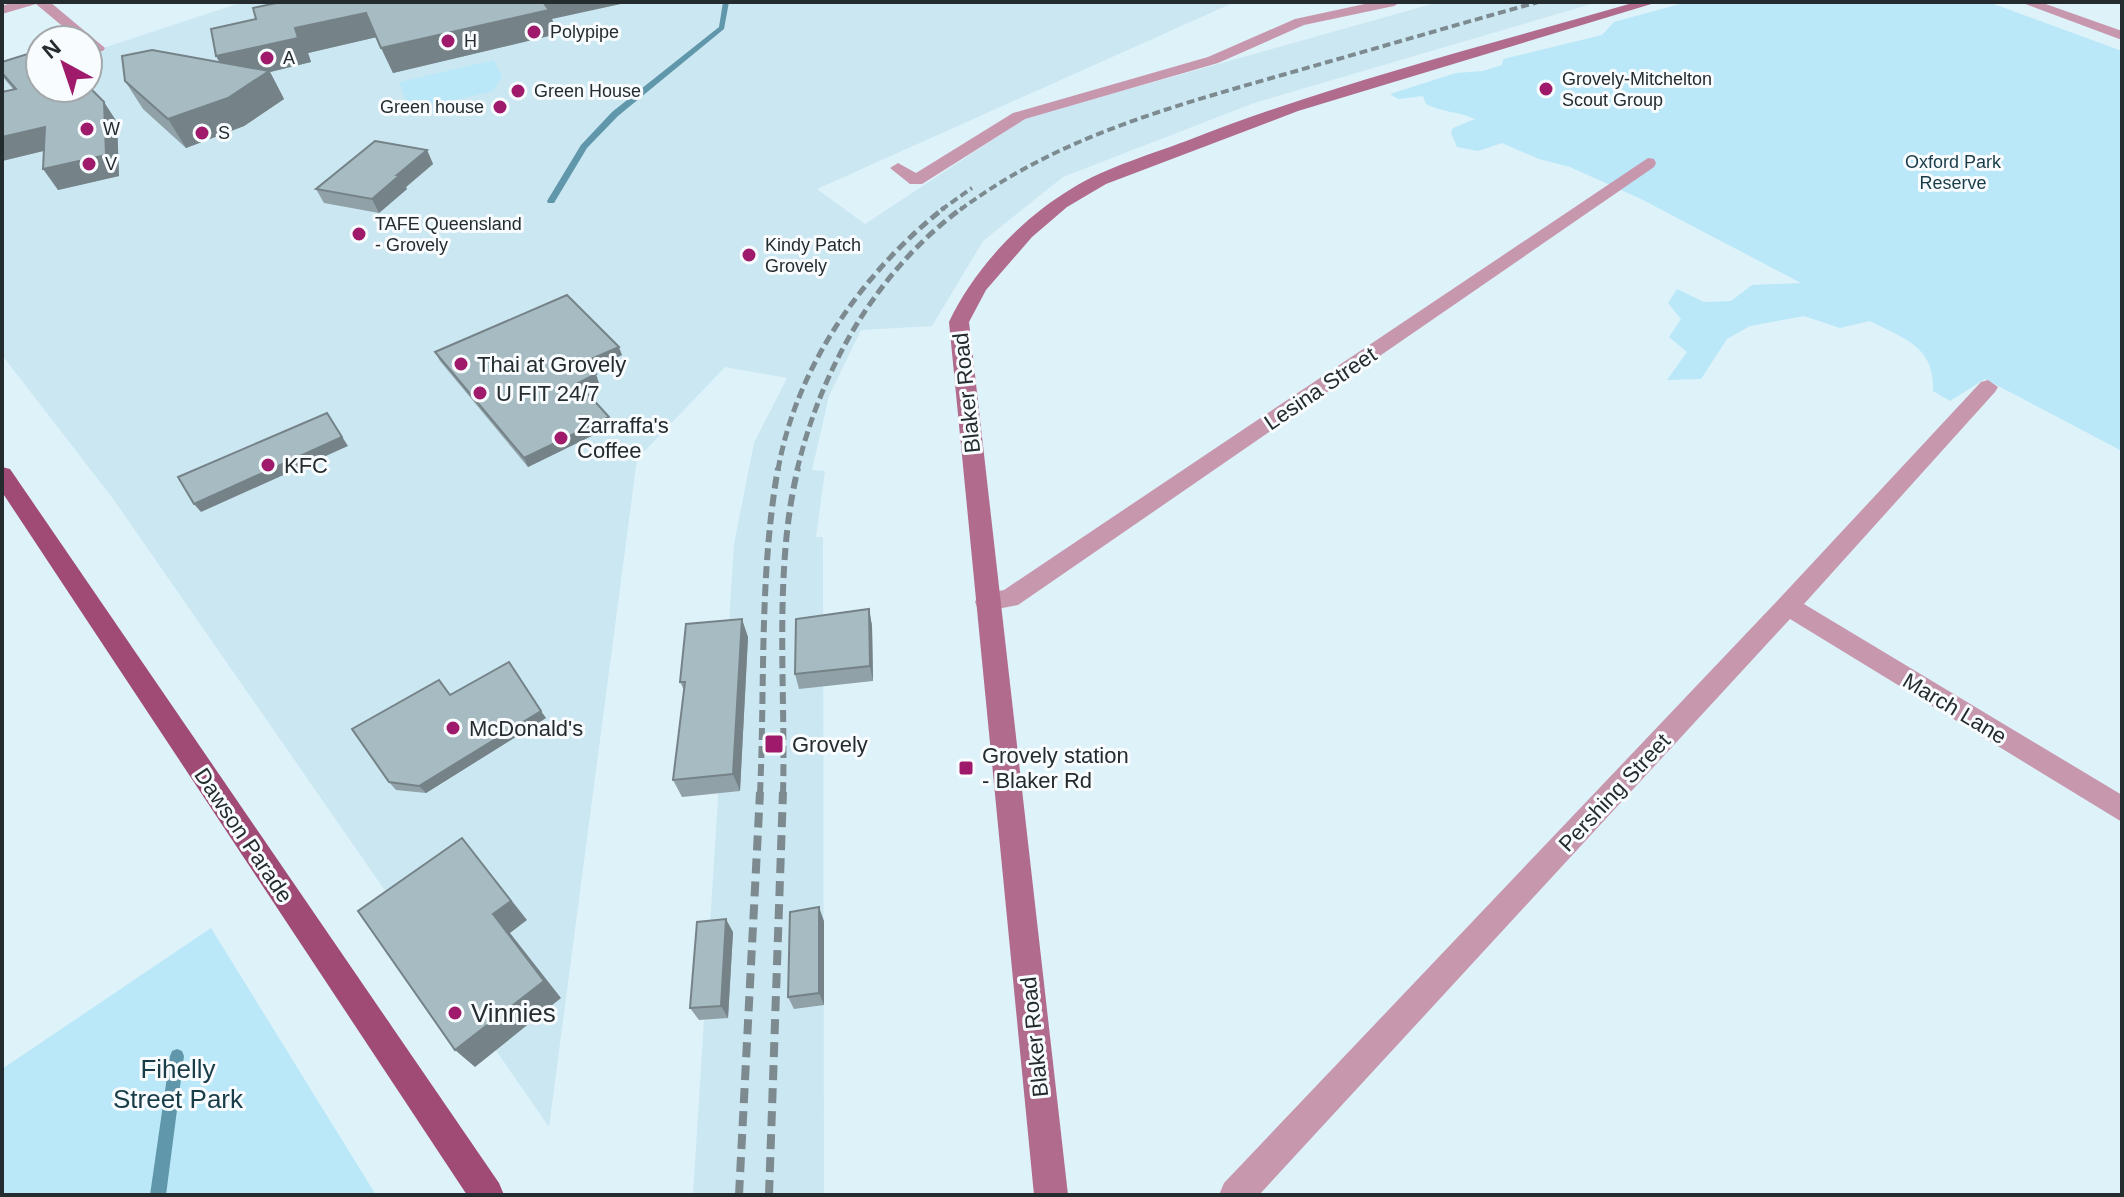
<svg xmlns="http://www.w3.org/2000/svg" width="2124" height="1197" viewBox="0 0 2124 1197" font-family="Arial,sans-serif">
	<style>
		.built { fill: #cbe7f2 }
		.green { fill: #bae8f8 }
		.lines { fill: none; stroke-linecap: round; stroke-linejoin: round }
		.stream { fill: #6097aa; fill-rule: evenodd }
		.street { fill: #c797ad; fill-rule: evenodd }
		.secondary { fill: #b16b8d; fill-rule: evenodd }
		.primary { fill: #9f4b76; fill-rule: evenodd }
		.rail-far3 { stroke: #7d8b90; stroke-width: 4; stroke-dasharray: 8 4; stroke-linecap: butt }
		.rail-far2 { stroke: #7d8b90; stroke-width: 5; stroke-dasharray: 10 5; stroke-linecap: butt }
		.rail-far1 { stroke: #7d8b90; stroke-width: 6; stroke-dasharray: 12 6; stroke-linecap: butt }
		.rail { stroke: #7d8b90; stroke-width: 8; stroke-dasharray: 15 8; stroke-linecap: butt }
		.wall { fill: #90a1a7 }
		.shaded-wall { fill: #758388 }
		.building { fill: #a7bbc2; stroke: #758388; stroke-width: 2 }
		.poi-dot { fill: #9f1a6a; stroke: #f8fcfe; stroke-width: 3 }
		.labels { text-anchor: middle; stroke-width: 6; stroke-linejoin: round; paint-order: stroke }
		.far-poi-label { font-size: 18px; fill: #242c2f; stroke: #f8fcfe; text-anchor: start }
		.far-park-label { font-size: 18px; fill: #193d48; stroke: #f8fcfe }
		.poi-label { font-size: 22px; fill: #242c2f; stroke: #f8fcfe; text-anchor: start }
		.street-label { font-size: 22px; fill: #242c2f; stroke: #f8fcfe }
		.near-poi-label { font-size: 26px; fill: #242c2f; stroke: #f8fcfe; text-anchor: start }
		.near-park-label { font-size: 26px; fill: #193d48; stroke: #f8fcfe }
	</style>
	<rect width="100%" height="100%" fill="#def2fa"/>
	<!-- built -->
	<path class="built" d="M 243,2 L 1235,2 L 817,189 L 865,224 L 1026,118 L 1439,2 L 1598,2 L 1254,103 L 1063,177 L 983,241 L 932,326 L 861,330 L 829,396 L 812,470 L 825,471 L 816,537 L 823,537 L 824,1195 L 693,1195 L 734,544 L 754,443 L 787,378 L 725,367 L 637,459 L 549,1127 L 114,500 L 2,355 L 2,81 L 40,68 L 40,88 L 88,88 L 88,53 Z"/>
	<!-- green -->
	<path class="green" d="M 1687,2 L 1988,2 L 2122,51 L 2122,451 L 1985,379 L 1950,401 L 1933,391 C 1935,346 1904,339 1870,321 L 1840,328 L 1804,316 L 1750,326 L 1727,339 L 1701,379 L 1667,380 L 1687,352 L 1669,337 L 1681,319 L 1668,303 L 1677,289 L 1704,302 L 1731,301 L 1752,285 L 1801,283 L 1641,199 L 1570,167 L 1539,159 L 1502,143 L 1478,151 L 1457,147 L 1451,133 L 1453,128 L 1475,119 C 1457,111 1444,113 1426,104 L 1423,96 L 1398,99 L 1390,94 L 1456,73 L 1483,71 L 1502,65 L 1503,59 L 1602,35 L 1614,22 Z
		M 494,60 L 502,77 L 493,91 L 410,111 L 399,82 Z
		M 211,928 L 376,1195 L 2,1195 L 2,1069 Z"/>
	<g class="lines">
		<!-- stream -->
		<path class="stream" d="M 723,2 L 729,2 L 724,29 L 618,116 L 587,148 L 554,203 L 548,203 L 547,201 L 581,145 L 612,112 L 719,27 Z
			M 177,1049 L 182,1051 L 184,1056 L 166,1195 L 150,1195 L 170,1056 L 172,1051 Z"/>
		<!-- street -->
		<path class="street" d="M 14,2 L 50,2 L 105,48 L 103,51 L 93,51 L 88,47 L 88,40 L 79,40 L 36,4 L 2,14 L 2,6 Z
			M 1374,2 L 1401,2 L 1394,6 L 1304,25 L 1218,63 L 1025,119 L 922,184 L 910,184 L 890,168 L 898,163 L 916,173 L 1013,113 L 1208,57 L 1295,19 Z
			M 2020,2 L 2040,2 L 2122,31 L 2122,40 Z
			M 1648,158 L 1654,159 L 1656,163 L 1654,167 L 1018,605 L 987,611 L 978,609 L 975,602 L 978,595 L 1004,590 Z
			M 1988,380 L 1998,387 L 1995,392 L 1804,604 L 2122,795 L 2122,822 L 1790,619 L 1259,1195 L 1219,1195 L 1224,1183 L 1779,599 L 1981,382 Z"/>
		<!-- secondary -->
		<path class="secondary" d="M 1636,2 L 1658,2 L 1298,111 L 1106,184 L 1067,207 L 1032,237 L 986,290 L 969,322 L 1068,1195 L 1034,1195 L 949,322 C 974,269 1021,219 1071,189 C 1108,166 1153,154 1194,138 C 1338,82 1488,45 1636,2 Z"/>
		<!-- primary -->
		<path class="primary" d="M 2,467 L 10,469 L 499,1183 L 504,1195 L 467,1195 L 2,492 Z"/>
		<!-- rail-far3 -->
		<path class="rail-far3" d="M 941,210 L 972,188
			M 960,210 C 1056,138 1167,108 1282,75 C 1367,51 1452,26 1538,2"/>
		<!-- rail-far2 -->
		<path class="rail-far2" d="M 778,470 C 796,367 863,272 944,208
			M 797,470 C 822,367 876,272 962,208"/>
		<!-- rail-far1 -->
		<path class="rail-far1" d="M 760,794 C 765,685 759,576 778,468
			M 783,794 C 786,689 773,570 798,468"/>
		<!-- rail -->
		<path class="rail" d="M 739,1195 L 760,792
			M 769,1195 L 783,792"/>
	</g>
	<!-- wall -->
	<path class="wall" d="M 552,19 L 557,34 L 393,73 L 377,37 L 308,53 L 311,62 L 270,72 L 284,99 L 244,126 L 186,148 L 143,109 L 125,81 L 220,62 L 216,56 L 211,29 Z
		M 2,62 L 117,122 L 119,176 L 58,190 L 44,151 L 2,161 L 2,92 L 13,89 L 2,76 Z
		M 427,150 L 433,164 L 406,187 L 407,189 L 379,213 L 324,203 L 316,189 Z
		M 435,352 L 622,355 L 591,370 L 599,383 L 584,390 L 609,417 L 612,426 L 528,467 L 440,361 Z
		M 869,609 L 872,626 L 873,681 L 799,689 L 795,674 Z
		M 748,637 L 740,791 L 682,797 L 673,780 L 684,690 L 680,682 Z
		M 450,695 L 546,718 L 426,793 L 396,790 L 389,782 Z
		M 824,921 L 824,1005 L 794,1009 L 788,997 Z
		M 733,932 L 728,1018 L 699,1020 L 690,1008 Z"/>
	<!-- shaded-wall -->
	<path class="shaded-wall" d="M 541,2 L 630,2 L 552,19 L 557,34 L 393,73 L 381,48 Z
		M 366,13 L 377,37 L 308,53 L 311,62 L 270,72 L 284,99 L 244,126 L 186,148 L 168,119 L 230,81 L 216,56 L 295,28 Z
		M 104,102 L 117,122 L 119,176 L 58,190 L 43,169 Z
		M 45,127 L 59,147 L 2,161 L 2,137 Z
		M 427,150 L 433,164 L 406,187 L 407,189 L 379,213 L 372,199 L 397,175 Z
		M 619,347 L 622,355 L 588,371 L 584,362 Z
		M 596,374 L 599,383 L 581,391 L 578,383 Z
		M 327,413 L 348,446 L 201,512 L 194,504 Z
		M 609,417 L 612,426 L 528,467 L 524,458 Z
		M 869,609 L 872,626 L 873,681 L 870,666 Z
		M 742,619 L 748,637 L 740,791 L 733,774 Z
		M 541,711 L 546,718 L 426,793 L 419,786 Z
		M 462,838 L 527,920 L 510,933 L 561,998 L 475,1067 L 455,1050 L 493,914 Z
		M 819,907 L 824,921 L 824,1005 L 819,993 Z
		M 726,919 L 733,932 L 728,1018 L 721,1006 Z"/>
	<!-- building -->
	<path class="building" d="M 281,2 L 543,2 L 549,10 L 381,48 L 366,13 L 295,28 L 298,38 L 216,56 L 211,29 L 256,19 L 253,8 Z
		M 40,50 L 40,88 L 88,88 L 88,86 L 104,102 L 106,155 L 43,169 L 45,127 L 2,137 L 2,92 L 16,89 L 2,73 L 2,62 Z
		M 152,50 L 269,71 L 228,98 L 168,119 L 125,81 L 122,56 Z
		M 375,141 L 427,150 L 397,175 L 400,175 L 372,199 L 316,189 Z
		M 567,295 L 619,347 L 584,362 L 596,374 L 578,383 L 609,417 L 524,458 L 435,352 Z
		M 327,413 L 342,437 L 194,504 L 178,477 Z
		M 869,609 L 870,666 L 795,674 L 796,619 Z
		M 742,619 L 733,774 L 673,780 L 685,682 L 680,682 L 686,624 Z
		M 509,662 L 541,711 L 419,786 L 389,782 L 352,729 L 439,680 L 450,695 Z
		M 462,838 L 511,901 L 493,914 L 544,981 L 455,1050 L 358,911 Z
		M 819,907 L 819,993 L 788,997 L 790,912 Z
		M 726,919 L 721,1006 L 690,1008 L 697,922 Z"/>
	<!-- markers -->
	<g class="poi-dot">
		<circle cx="534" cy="32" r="8"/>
		<circle cx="448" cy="41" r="8"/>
		<circle cx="267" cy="58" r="8"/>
		<circle cx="1546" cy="89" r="8"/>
		<circle cx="518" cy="91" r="8"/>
		<circle cx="500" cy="107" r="8"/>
		<circle cx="87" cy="129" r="8"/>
		<circle cx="202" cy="133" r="8"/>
		<circle cx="89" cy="164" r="8"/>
		<circle cx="359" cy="234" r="8"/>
		<circle cx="749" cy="255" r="8"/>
		<circle cx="461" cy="364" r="8"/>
		<circle cx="480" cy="393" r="8"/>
		<circle cx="561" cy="438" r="8"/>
		<circle cx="268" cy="465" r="8"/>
		<circle cx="453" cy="728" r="8"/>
		<rect x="764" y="734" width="20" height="20" rx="4"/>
		<rect x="958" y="760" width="16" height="16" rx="4"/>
		<circle cx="455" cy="1013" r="8"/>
	</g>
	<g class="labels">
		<!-- far-poi labels -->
		<g class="far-poi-label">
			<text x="550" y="38">Polypipe</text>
			<text x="464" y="47">H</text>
			<text x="283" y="64">A</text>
			<text x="1562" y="85">Grovely-Mitchelton<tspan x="1562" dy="21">Scout Group</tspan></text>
			<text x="534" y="97">Green House</text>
			<text x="484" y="113" text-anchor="end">Green house</text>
			<text x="103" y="135">W</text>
			<text x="218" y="139">S</text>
			<text x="105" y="170">V</text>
			<text x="375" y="230">TAFE Queensland<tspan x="375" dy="21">- Grovely</tspan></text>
			<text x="765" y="251">Kindy Patch<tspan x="765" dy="21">Grovely</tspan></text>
		</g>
		<!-- far-park labels -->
		<g class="far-park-label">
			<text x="1953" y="168">Oxford Park<tspan x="1953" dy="21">Reserve</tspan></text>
		</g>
		<!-- poi labels -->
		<g class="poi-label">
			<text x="477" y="372">Thai at Grovely</text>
			<text x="496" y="401">U FIT 24/7</text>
			<text x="577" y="433">Zarraffa's<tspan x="577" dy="25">Coffee</tspan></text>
			<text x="284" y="473">KFC</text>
			<text x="469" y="736">McDonald's</text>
			<text x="792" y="752">Grovely</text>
			<text x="982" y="763">Grovely station<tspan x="982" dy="25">- Blaker Rd</tspan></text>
		</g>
		<!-- street labels -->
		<g class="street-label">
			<text transform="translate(1320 388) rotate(-34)" y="8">Lesina Street</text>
			<text transform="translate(966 393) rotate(-96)" y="8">Blaker Road</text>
			<text transform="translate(1955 708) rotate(31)" y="8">March Lane</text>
			<text transform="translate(1614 792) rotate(-47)" y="8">Pershing Street</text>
			<text transform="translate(244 835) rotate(56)" y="8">Dawson Parade</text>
			<text transform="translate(1034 1037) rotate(-96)" y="8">Blaker Road</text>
		</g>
		<!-- near-poi labels -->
		<g class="near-poi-label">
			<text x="471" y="1022">Vinnies</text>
		</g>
		<!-- near-park labels -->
		<g class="near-park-label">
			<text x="178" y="1078">Fihelly<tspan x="178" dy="30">Street Park</tspan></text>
		</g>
	</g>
	<!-- border -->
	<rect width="2124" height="1197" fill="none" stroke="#242c2f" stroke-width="8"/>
	<!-- north arrow -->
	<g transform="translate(64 64) rotate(320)"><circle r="38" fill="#f8fcfe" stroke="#a3a9ab" stroke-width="2"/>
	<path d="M0-6L14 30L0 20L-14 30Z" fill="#9f1a6a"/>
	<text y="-12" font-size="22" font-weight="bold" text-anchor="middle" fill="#242c2f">N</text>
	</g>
</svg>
